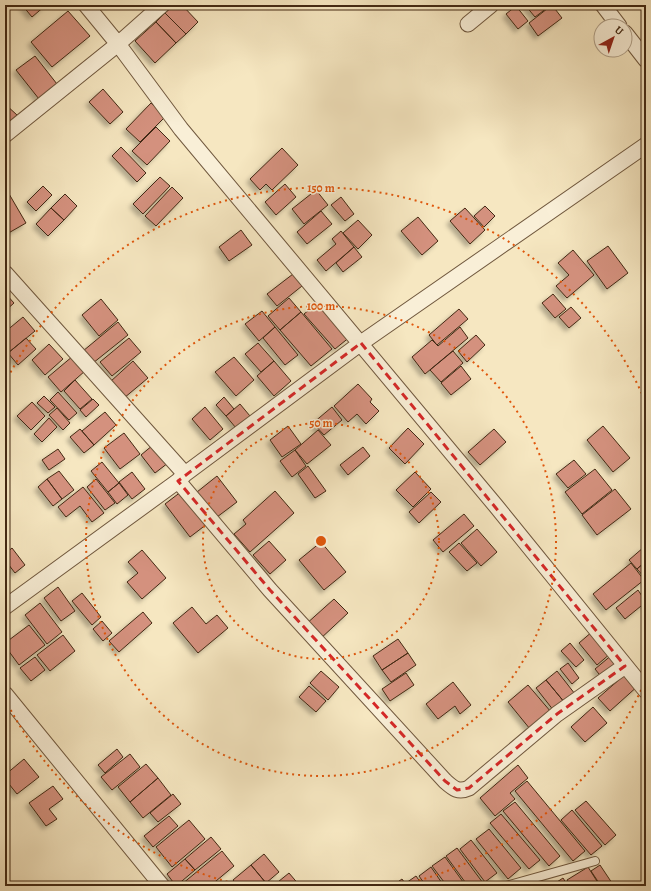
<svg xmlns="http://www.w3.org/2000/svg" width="651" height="891" viewBox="0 0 651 891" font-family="Alegreya,serif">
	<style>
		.building { fill: #d4917e; stroke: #432913; filter: url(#shadow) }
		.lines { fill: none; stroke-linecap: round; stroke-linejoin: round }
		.lane-casing { stroke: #70583e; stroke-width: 10 }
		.street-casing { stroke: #70583e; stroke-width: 17 }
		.lane { stroke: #f9efd7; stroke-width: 8 }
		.street { stroke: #f9efd7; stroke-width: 15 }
		.marked { fill: none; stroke: #d62828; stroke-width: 3; stroke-dasharray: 8 5; stroke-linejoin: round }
		.ring { fill: none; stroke: #e0570c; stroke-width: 2; stroke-dasharray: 2 4 }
		.centre { fill: #e0570c; stroke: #f9efd7; stroke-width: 2 }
		.ring-label { font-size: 12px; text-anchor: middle; font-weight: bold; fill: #e0570c; stroke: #f9efd7; stroke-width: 3; stroke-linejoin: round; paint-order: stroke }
	</style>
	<defs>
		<filter id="shadow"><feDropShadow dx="-3.5" dy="3.5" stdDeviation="2" flood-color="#0004"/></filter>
	</defs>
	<rect width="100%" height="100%" fill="#f6e7c1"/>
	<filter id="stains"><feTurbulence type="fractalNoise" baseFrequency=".005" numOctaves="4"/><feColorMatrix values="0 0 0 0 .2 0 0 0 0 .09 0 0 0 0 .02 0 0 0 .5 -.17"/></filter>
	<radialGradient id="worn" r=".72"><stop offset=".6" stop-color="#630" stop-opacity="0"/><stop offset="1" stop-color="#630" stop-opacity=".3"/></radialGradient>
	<!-- building -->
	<path class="building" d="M 22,5 L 46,5 L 32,17 Z
		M 174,5 L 182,5 L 198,22 L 186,34 L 165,13 Z
		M 525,5 L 551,5 L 535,17 Z
		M 552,5 L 562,18 L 538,36 L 529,23 Z
		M 516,6 L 528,21 L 518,29 L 506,14 Z
		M 68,11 L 90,36 L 52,67 L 31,42 Z
		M 165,13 L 186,34 L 176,43 L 156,22 Z
		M 156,22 L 176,43 L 155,63 L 135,41 Z
		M 35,56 L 57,84 L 39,99 L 16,70 Z
		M 103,89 L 123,112 L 110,124 L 89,102 Z
		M 151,103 L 165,117 L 140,142 L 126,129 Z
		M 5,104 L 17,115 L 5,128 Z
		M 156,127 L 170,141 L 147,165 L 132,151 Z
		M 121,147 L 146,173 L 137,182 L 112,156 Z
		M 282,148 L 298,165 L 272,190 L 266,184 L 260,190 L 250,179 Z
		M 160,177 L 170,186 L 143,214 L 133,204 Z
		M 285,184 L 296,197 L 276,215 L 265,202 Z
		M 43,186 L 52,195 L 36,211 L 27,202 Z
		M 5,187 L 26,223 L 5,235 Z
		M 172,187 L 183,198 L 156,226 L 145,216 Z
		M 316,190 L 328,205 L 304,224 L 292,209 Z
		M 65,194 L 77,206 L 64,220 L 51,208 Z
		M 341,197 L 354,214 L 345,221 L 331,205 Z
		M 485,206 L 495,216 L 484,227 L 474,216 Z
		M 51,208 L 64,220 L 48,236 L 36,224 Z
		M 465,208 L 485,230 L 470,244 L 450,221 Z
		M 321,211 L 332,224 L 307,244 L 297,232 Z
		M 418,217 L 438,241 L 422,255 L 401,231 Z
		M 358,220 L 372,235 L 358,249 L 343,233 Z
		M 241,230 L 252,245 L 229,261 L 219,247 Z
		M 341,231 L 354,247 L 326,271 L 317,260 L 336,244 L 332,239 Z
		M 608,246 L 628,273 L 607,289 L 587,261 Z
		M 354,247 L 362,257 L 343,272 L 336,263 Z
		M 573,250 L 594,275 L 567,298 L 556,286 L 569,275 L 558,263 Z
		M 293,274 L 302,286 L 277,306 L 267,294 Z
		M 5,293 L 14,303 L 5,311 Z
		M 553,294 L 566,309 L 555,318 L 542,303 Z
		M 289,298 L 301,312 L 280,330 L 268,316 Z
		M 101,299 L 118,320 L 99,336 L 82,315 Z
		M 320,301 L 351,336 L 335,349 L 304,314 Z
		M 571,307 L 581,318 L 569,328 L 559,317 Z
		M 459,309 L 468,319 L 437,345 L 429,335 Z
		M 262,311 L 275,327 L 259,341 L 245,324 Z
		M 301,312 L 332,349 L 311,366 L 280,330 Z
		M 23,317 L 35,331 L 8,353 L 5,350 L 5,332 Z
		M 118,322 L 128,335 L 93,363 L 83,351 Z
		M 275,327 L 298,355 L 285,365 L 263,338 Z
		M 460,327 L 468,338 L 425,374 L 412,357 L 432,340 L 438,346 Z
		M 476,335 L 485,345 L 467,362 L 458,351 Z
		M 26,338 L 36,349 L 18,365 L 8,353 Z
		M 129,338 L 141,352 L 112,376 L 100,362 Z
		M 258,343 L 274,361 L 261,372 L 245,354 Z
		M 49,344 L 63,359 L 45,375 L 32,360 Z
		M 453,351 L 463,363 L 441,382 L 430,370 Z
		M 73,356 L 85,371 L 61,392 L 48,377 Z
		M 234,357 L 254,380 L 236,396 L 215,372 Z
		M 133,361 L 148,378 L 124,398 L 110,382 Z
		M 274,361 L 291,381 L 274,396 L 257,376 Z
		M 461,366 L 471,379 L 451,395 L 441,383 Z
		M 75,380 L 92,399 L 80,409 L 64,391 Z
		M 358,384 L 372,399 L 370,402 L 379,411 L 366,424 L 357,414 L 348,422 L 334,406 Z
		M 58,392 L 77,413 L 69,420 L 50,400 Z
		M 44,396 L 55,407 L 48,413 L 37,403 Z
		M 224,397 L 234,409 L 226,416 L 216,405 Z
		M 93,399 L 99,405 L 86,417 L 80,410 Z
		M 32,402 L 45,416 L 31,430 L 17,416 Z
		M 240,404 L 250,416 L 236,428 L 226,416 Z
		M 205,407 L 223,429 L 210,440 L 192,419 Z
		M 332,407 L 342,420 L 324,435 L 313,423 Z
		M 57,408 L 70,423 L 63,430 L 49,415 Z
		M 105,412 L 116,425 L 94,445 L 82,431 Z
		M 49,418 L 57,427 L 42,442 L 34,434 Z
		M 288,426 L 301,444 L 282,457 L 270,440 Z
		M 603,426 L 630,458 L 613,472 L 587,440 Z
		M 408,428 L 424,444 L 405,464 L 389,448 Z
		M 80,429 L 94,445 L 84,453 L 70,437 Z
		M 494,429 L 506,442 L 480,465 L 468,452 Z
		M 318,430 L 331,445 L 307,464 L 295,450 Z
		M 124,433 L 140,454 L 120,469 L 104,448 Z
		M 153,445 L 168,463 L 155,473 L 141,455 Z
		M 363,447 L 370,456 L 348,475 L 340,465 Z
		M 58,449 L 65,459 L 49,470 L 42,460 Z
		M 295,450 L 306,466 L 292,477 L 280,461 Z
		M 574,460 L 586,474 L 568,488 L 556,474 Z
		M 102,462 L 119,483 L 108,492 L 91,471 Z
		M 308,466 L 326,491 L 315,498 L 298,474 Z
		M 595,469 L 612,490 L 582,514 L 565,492 Z
		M 59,471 L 74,490 L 62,499 L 47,479 Z
		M 132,472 L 145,489 L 132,499 L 119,482 Z
		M 415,472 L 431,489 L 413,507 L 396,490 Z
		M 217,476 L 237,502 L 217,517 L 197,492 Z
		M 47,479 L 62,499 L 53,506 L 38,487 Z
		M 96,479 L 115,503 L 105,510 L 87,487 Z
		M 119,483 L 128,495 L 117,504 L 108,492 Z
		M 83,487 L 104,513 L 92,522 L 80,506 L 66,517 L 58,507 Z
		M 615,489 L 631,509 L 597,535 L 582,515 Z
		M 182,491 L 207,524 L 190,537 L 165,504 Z
		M 275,491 L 294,513 L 250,552 L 234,534 L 246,524 L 243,520 Z
		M 431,492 L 441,502 L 419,523 L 409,512 Z
		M 464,514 L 474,526 L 443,552 L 433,540 Z
		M 477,529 L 497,552 L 481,566 L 461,543 Z
		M 269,541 L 286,560 L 270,574 L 253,555 Z
		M 321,542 L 346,572 L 324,590 L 299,560 Z
		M 459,543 L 477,563 L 467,571 L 449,552 Z
		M 644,547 L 646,550 L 646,561 L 637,569 L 629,560 Z
		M 12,548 L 25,565 L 15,573 L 5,560 L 5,554 Z
		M 142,550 L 166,578 L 142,599 L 127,582 L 138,573 L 128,562 Z
		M 646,561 L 646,579 L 637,569 Z
		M 631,563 L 644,580 L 606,610 L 593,594 Z
		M 58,587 L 75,611 L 61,621 L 44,598 Z
		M 638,590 L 646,602 L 625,619 L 616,608 Z
		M 82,593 L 101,617 L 92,625 L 72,601 Z
		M 334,599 L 348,613 L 319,640 L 305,625 Z
		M 40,603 L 62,632 L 47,644 L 25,615 Z
		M 192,607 L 206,624 L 217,615 L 228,628 L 198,653 L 173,623 Z
		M 143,612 L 152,623 L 119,652 L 109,641 Z
		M 102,621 L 112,633 L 103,641 L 93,629 Z
		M 29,625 L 45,645 L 19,665 L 5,646 L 5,643 Z
		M 593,631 L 611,653 L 597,665 L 579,643 Z
		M 63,635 L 75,651 L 50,671 L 37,655 Z
		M 398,639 L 408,653 L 382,670 L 373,656 Z
		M 570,643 L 584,660 L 576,667 L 561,651 Z
		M 408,653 L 416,665 L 391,682 L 382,670 Z
		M 613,654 L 622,663 L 603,679 L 595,669 Z
		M 35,657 L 45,670 L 31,681 L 20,668 Z
		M 568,663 L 579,678 L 572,684 L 560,669 Z
		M 321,671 L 339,687 L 328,700 L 310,683 Z
		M 557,671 L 575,694 L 565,703 L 546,680 Z
		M 628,672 L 639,685 L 610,711 L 598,698 Z
		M 406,673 L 414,685 L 390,701 L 382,689 Z
		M 546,680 L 565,703 L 554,711 L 536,688 Z
		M 453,682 L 471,705 L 460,714 L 455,706 L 438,719 L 426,704 Z
		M 528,685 L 551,712 L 530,729 L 508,702 Z
		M 309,686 L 326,701 L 316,712 L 299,697 Z
		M 593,707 L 607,723 L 585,742 L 571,727 Z
		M 117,749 L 123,757 L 105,773 L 98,765 Z
		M 130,754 L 140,767 L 112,790 L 101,777 Z
		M 24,759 L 39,777 L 17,794 L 5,779 L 5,775 Z
		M 146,764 L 158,778 L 130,802 L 118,787 Z
		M 518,765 L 528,778 L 510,793 L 515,799 L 495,816 L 480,798 Z
		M 158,778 L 171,795 L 143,818 L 130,802 Z
		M 527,781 L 585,851 L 573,861 L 515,791 Z
		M 53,786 L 63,799 L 49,809 L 57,819 L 46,826 L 29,803 Z
		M 173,794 L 181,804 L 158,822 L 150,813 Z
		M 586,801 L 616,835 L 605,845 L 575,810 Z
		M 515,802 L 560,856 L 549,866 L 503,811 Z
		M 572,810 L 602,846 L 591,855 L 561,820 Z
		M 501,814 L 540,860 L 529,869 L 490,823 Z
		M 169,816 L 178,826 L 153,847 L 144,836 Z
		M 189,820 L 205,839 L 172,867 L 156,847 Z
		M 489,829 L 521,868 L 508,879 L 476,839 Z
		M 211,837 L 221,849 L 195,870 L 185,859 Z
		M 471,840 L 497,873 L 485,882 L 460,849 Z
		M 457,848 L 483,883 L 479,886 L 468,886 L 446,856 Z
		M 222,851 L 234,866 L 210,886 L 184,886 L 182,884 Z
		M 264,854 L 279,872 L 266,883 L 251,865 Z
		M 445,857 L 466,886 L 447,886 L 432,866 Z
		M 185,859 L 195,870 L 176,886 L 167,874 Z
		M 251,865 L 266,883 L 262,886 L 238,886 L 233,880 Z
		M 600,865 L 614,886 L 601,886 L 591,871 Z
		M 431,867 L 444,886 L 426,886 L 419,876 Z
		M 588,867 L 600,886 L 571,886 L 567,880 Z
		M 289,873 L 300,886 L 273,886 Z
		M 416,876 L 423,886 L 408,886 L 406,883 Z
		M 563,878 L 568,886 L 551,886 Z
		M 402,879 L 407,886 L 392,886 Z"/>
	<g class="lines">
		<defs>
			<path id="lane" d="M 506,886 L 595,861"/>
			<path id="street" d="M 86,5 L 118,44 L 181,129 L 496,506 L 646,691
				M 603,5 L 619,26
				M 468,24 L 491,5
				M 625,33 L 646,60
				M 5,135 L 118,44 L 162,5
				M 5,273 L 185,474
				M 178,481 L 270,590 L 445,781 C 453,788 458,793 469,788 L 557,714 L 625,666
				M 5,607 L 178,481 L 185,474 L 361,343 L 646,145
				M 5,694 L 162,886"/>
		</defs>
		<!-- lane casing -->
		<use href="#lane" class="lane-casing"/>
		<!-- street casing -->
		<use href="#street" class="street-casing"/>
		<!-- lane -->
		<use href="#lane" class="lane"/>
		<!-- street -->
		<use href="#street" class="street"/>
	</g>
	<!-- marked area -->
	<path class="marked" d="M 361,343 L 625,666 L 557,714 L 469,788 L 457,790 L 445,781 L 270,590 L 178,481 Z"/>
	<!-- distance rings -->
	<g class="ring">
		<circle cx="321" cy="541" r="118"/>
		<circle cx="321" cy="541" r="235"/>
		<path d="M646 679A353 353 0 0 1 397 886M245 886A353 353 0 0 1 5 699M5 383A353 353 0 0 1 646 403"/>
	</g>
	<circle cx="321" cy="541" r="6" class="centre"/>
	<g class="ring-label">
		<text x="321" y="192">150 m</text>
		<text x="321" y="310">100 m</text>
		<text x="321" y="427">50 m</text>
	</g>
	<!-- margin -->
	<rect width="651" height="891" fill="none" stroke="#f6e7c1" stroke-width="20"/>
	<rect x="6" y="6" width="639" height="879" fill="none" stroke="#432913" stroke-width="2"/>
	<rect x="10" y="10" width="631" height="871" fill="none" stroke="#432913"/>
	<!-- north arrow -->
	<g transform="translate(613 38) rotate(40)"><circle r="19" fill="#f9efd7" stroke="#b0a089"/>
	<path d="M0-3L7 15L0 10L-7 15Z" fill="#8f2418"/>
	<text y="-6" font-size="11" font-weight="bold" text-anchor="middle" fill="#432913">U</text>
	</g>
	<rect width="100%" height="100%" filter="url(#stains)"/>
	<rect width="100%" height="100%" fill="url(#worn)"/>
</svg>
